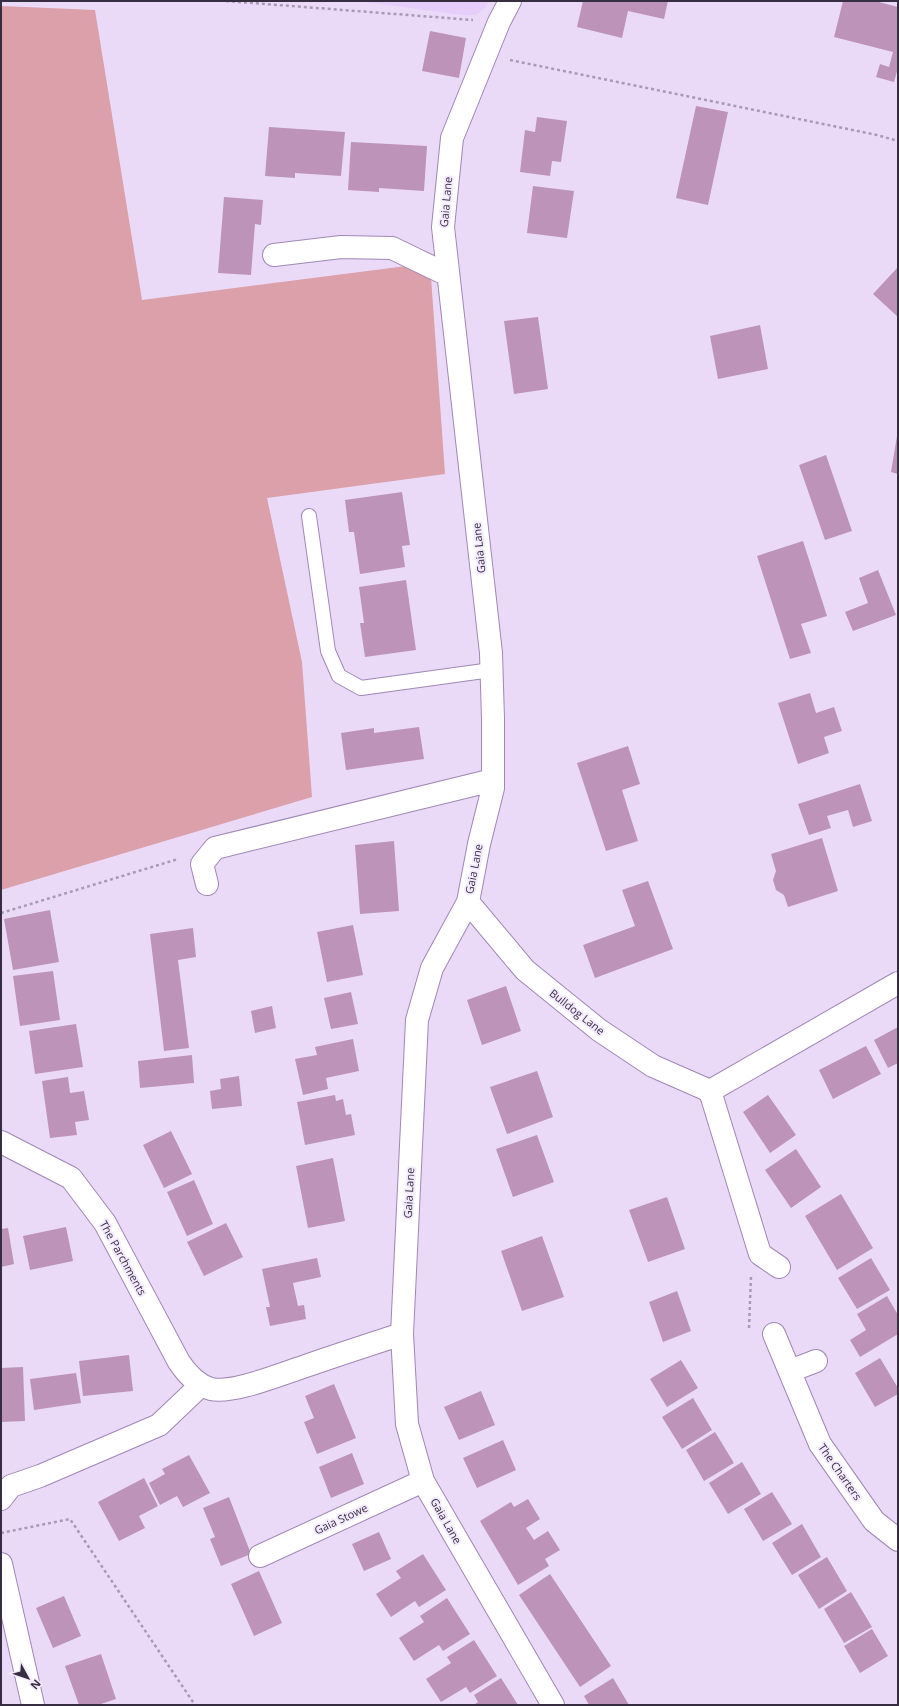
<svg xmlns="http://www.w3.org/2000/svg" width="899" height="1706" viewBox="0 0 899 1706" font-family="'Open Sans',sans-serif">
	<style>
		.built { fill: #e6cefb }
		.green { fill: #dba0a9 }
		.building { fill: #bd93ba }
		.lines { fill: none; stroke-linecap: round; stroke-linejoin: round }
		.lane-casing { stroke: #a087b5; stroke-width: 16 }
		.street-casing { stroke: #a087b5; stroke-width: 24 }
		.path { stroke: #a89ab4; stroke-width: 2.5; stroke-dasharray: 3 3; stroke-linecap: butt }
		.lane { stroke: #fff; stroke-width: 14 }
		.street { stroke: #fff; stroke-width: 22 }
		.labels { text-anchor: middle; stroke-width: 4; stroke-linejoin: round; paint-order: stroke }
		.street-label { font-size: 11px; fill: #372d40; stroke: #f4eafe }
	</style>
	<rect width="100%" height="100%" fill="#eadaf8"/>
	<!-- built -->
	<path class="built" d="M 358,1 L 489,1 L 483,10 L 476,15 L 462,15 Z"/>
	<!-- green -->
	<path class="green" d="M 1,6 L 95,10 L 142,300 L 430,263 L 445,474 L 267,498 L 302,662 L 312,797 L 1,890 Z"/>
	<!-- building -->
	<path class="building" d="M 583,1 L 668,1 L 664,19 L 628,11 L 622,38 L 577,27 Z
		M 843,1 L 875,1 L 898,7 L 898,68 L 894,82 L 876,77 L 880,64 L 889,67 L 893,52 L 834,37 Z
		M 430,31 L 466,38 L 459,78 L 422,71 Z
		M 696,106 L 728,112 L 708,205 L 676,198 Z
		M 537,117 L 567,121 L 561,162 L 552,161 L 550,176 L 520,172 L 525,130 L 535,132 Z
		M 269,127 L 345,132 L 341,176 L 295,173 L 295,178 L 265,176 Z
		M 351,142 L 427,146 L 424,191 L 379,188 L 379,192 L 348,190 Z
		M 533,186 L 574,191 L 567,238 L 527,233 Z
		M 224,197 L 263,200 L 261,225 L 255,224 L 251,275 L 218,273 Z
		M 898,267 L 898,317 L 873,294 Z
		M 538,317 L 548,389 L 514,394 L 504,321 Z
		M 760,325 L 768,369 L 718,379 L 710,336 Z
		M 897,436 L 898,436 L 898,474 L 891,472 Z
		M 826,455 L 852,531 L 825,540 L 799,465 Z
		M 402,492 L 410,545 L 402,546 L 405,567 L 360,574 L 354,532 L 349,532 L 345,500 Z
		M 803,541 L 827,616 L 801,624 L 811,653 L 790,659 L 757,556 Z
		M 878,570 L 896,615 L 853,631 L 845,612 L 868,603 L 859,578 Z
		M 406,580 L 416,650 L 365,657 L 360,623 L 364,623 L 359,587 Z
		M 810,693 L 816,713 L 834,707 L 842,731 L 824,737 L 829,753 L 798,764 L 778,703 Z
		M 419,727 L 424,759 L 346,770 L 341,733 L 374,728 L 374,733 Z
		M 628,746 L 640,784 L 622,790 L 638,841 L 606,851 L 577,763 Z
		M 860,784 L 872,821 L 853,827 L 848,810 L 827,816 L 831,828 L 809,835 L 798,804 Z
		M 822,838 L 838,891 L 788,907 L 784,895 L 776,890 L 773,880 L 776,871 L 771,854 Z
		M 394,841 L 399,911 L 360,914 L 355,845 Z
		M 648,881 L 673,949 L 595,978 L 583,945 L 635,926 L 622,890 Z
		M 50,910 L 59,962 L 13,970 L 4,919 Z
		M 353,925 L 363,975 L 327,982 L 317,932 Z
		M 193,928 L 196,957 L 178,960 L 189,1048 L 164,1051 L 150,934 Z
		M 53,971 L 60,1020 L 20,1026 L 13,976 Z
		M 506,986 L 521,1031 L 482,1045 L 467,1000 Z
		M 351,992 L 358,1024 L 331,1029 L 324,998 Z
		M 272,1006 L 276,1028 L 255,1033 L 251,1011 Z
		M 76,1024 L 83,1067 L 35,1074 L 29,1031 Z
		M 898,1027 L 898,1063 L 888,1068 L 874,1040 Z
		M 353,1039 L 359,1071 L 326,1078 L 328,1089 L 303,1095 L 295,1059 L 317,1055 L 315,1047 Z
		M 866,1046 L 881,1074 L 833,1099 L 819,1070 Z
		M 192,1055 L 194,1083 L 140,1088 L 138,1061 Z
		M 537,1071 L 553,1117 L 507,1134 L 490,1087 Z
		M 239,1076 L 242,1106 L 212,1109 L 210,1091 L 221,1089 L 220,1079 Z
		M 68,1077 L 70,1093 L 84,1091 L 89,1120 L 75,1122 L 77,1135 L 50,1138 L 42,1081 Z
		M 335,1095 L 336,1101 L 343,1099 L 346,1115 L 351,1114 L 355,1135 L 305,1145 L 297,1102 Z
		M 768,1095 L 796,1135 L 770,1153 L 743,1112 Z
		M 171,1131 L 192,1174 L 164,1188 L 143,1145 Z
		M 537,1135 L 554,1182 L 513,1197 L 496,1149 Z
		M 796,1149 L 821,1187 L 791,1208 L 765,1170 Z
		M 333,1158 L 345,1221 L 308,1228 L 296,1166 Z
		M 194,1180 L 213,1224 L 187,1236 L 167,1192 Z
		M 841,1194 L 873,1248 L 837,1270 L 805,1216 Z
		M 667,1197 L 685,1249 L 648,1262 L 629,1210 Z
		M 226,1223 L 243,1257 L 204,1276 L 187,1242 Z
		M 66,1227 L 73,1261 L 30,1270 L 23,1236 Z
		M 8,1228 L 14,1264 L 1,1267 L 1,1229 Z
		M 542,1236 L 564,1297 L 522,1311 L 501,1251 Z
		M 317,1258 L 321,1277 L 293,1283 L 298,1306 L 304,1305 L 306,1319 L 270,1326 L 266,1307 L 270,1307 L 262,1269 Z
		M 871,1258 L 890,1290 L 857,1309 L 838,1278 Z
		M 677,1291 L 691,1331 L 663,1342 L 649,1302 Z
		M 887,1296 L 898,1315 L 898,1334 L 860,1357 L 850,1340 L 866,1330 L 857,1314 Z
		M 129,1355 L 133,1391 L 83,1396 L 79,1361 Z
		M 880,1358 L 898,1388 L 898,1394 L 875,1407 L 855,1373 Z
		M 681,1360 L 698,1388 L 667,1407 L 650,1379 Z
		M 23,1367 L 25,1421 L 1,1422 L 1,1368 Z
		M 76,1373 L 81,1403 L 34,1410 L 30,1379 Z
		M 334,1384 L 356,1438 L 317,1454 L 304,1422 L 314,1418 L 305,1396 Z
		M 481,1391 L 495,1425 L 459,1440 L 444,1407 Z
		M 693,1398 L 712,1430 L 682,1449 L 662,1417 Z
		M 715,1432 L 734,1463 L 704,1481 L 686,1450 Z
		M 503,1440 L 516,1470 L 477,1488 L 463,1458 Z
		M 352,1453 L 364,1484 L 331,1498 L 319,1467 Z
		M 189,1455 L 210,1493 L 183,1507 L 177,1496 L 160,1505 L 149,1483 L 165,1474 L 162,1469 Z
		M 742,1462 L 761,1494 L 728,1514 L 709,1483 Z
		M 144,1478 L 158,1506 L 139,1516 L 145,1528 L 119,1541 L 98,1502 Z
		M 772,1492 L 792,1524 L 763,1541 L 744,1509 Z
		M 229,1497 L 251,1554 L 221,1566 L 210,1539 L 215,1537 L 203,1508 Z
		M 528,1499 L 540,1519 L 526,1528 L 534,1540 L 548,1531 L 560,1550 L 545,1559 L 549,1566 L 518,1585 L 480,1521 L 511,1502 L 514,1507 Z
		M 802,1524 L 821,1557 L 792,1575 L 772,1543 Z
		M 379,1532 L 391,1559 L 364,1571 L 352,1544 Z
		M 423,1554 L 446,1590 L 419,1607 L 415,1601 L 391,1617 L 376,1594 L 401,1578 L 396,1571 Z
		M 827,1557 L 847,1591 L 819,1609 L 798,1575 Z
		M 259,1571 L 282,1623 L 254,1636 L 231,1584 Z
		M 550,1574 L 611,1666 L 580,1687 L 519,1595 Z
		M 851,1592 L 872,1627 L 844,1643 L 824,1609 Z
		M 64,1596 L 81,1636 L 53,1648 L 36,1608 Z
		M 447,1598 L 470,1634 L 443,1651 L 439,1645 L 414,1661 L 399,1638 L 424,1622 L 420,1616 Z
		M 872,1629 L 888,1656 L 860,1673 L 844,1646 Z
		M 474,1640 L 497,1676 L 470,1693 L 466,1687 L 441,1702 L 426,1679 L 451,1663 L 447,1657 Z
		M 101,1654 L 116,1699 L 98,1705 L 79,1705 L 65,1666 Z
		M 501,1678 L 518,1705 L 474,1705 L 478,1702 L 474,1695 Z
		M 613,1678 L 629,1705 L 589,1705 L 584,1696 Z"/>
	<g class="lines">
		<defs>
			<path id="lane" d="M 309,516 L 328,651 L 339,676 L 361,688 L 491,670"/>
			<path id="street" d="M 510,1 L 499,22 L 452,138 L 443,227 L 491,653 L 493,719 L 493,788 L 479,844 L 468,902 L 432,968 L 417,1020 L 402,1334 L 407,1424 L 423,1481 L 553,1705
				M 274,255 L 341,247 L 392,248 L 448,275
				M 207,884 L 202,864 L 215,848 L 493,780
				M 468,902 L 525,970 L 599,1030 L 653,1066 L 710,1091 L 898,983
				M 710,1091 L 760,1254 L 779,1267
				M 1,1142 L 71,1178 L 105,1223 L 179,1362 C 187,1374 197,1385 211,1389 C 232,1394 278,1375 300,1368 C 334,1356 368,1345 402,1334
				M 774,1334 L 820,1444 L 874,1521 L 898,1540
				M 790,1371 L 816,1361
				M 1,1499 L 11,1486 L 40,1476 L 159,1425 L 201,1385
				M 260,1556 L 423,1481
				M 1,1564 L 33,1705"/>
		</defs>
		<!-- lane casing -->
		<use href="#lane" class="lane-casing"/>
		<!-- street casing -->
		<use href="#street" class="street-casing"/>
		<!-- path -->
		<path class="path" d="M 226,1 L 473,20
			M 510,60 L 877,135 L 898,141
			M 1,913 L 178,859
			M 749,1328 L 751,1277
			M 1,1533 L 70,1519 L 195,1705"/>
		<!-- lane -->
		<use href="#lane" class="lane"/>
		<!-- street -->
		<use href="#street" class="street"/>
	</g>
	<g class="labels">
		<!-- street labels -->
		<g class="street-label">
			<text transform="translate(446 202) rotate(-85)" y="4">Gaia Lane</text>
			<text transform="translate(479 548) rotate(-96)" y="4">Gaia Lane</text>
			<text transform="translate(474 869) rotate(-79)" y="4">Gaia Lane</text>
			<text transform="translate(577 1012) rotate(38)" y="4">Bulldog Lane</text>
			<text transform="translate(409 1193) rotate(-87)" y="4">Gaia Lane</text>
			<text transform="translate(123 1258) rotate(61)" y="4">The Parchments</text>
			<text transform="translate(840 1472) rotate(55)" y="4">The Charters</text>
			<text transform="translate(341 1519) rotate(-25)" y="4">Gaia Stowe</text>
			<text transform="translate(446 1521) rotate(60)" y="4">Gaia Lane</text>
		</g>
	</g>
	<!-- border -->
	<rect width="899" height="1706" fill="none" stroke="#372d40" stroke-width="4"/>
	<!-- north arrow -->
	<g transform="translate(28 1678) rotate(130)" stroke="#f4eafe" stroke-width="3" paint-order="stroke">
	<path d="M0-3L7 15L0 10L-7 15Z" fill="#372d40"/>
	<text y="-6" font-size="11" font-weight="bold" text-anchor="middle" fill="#372d40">N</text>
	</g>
</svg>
